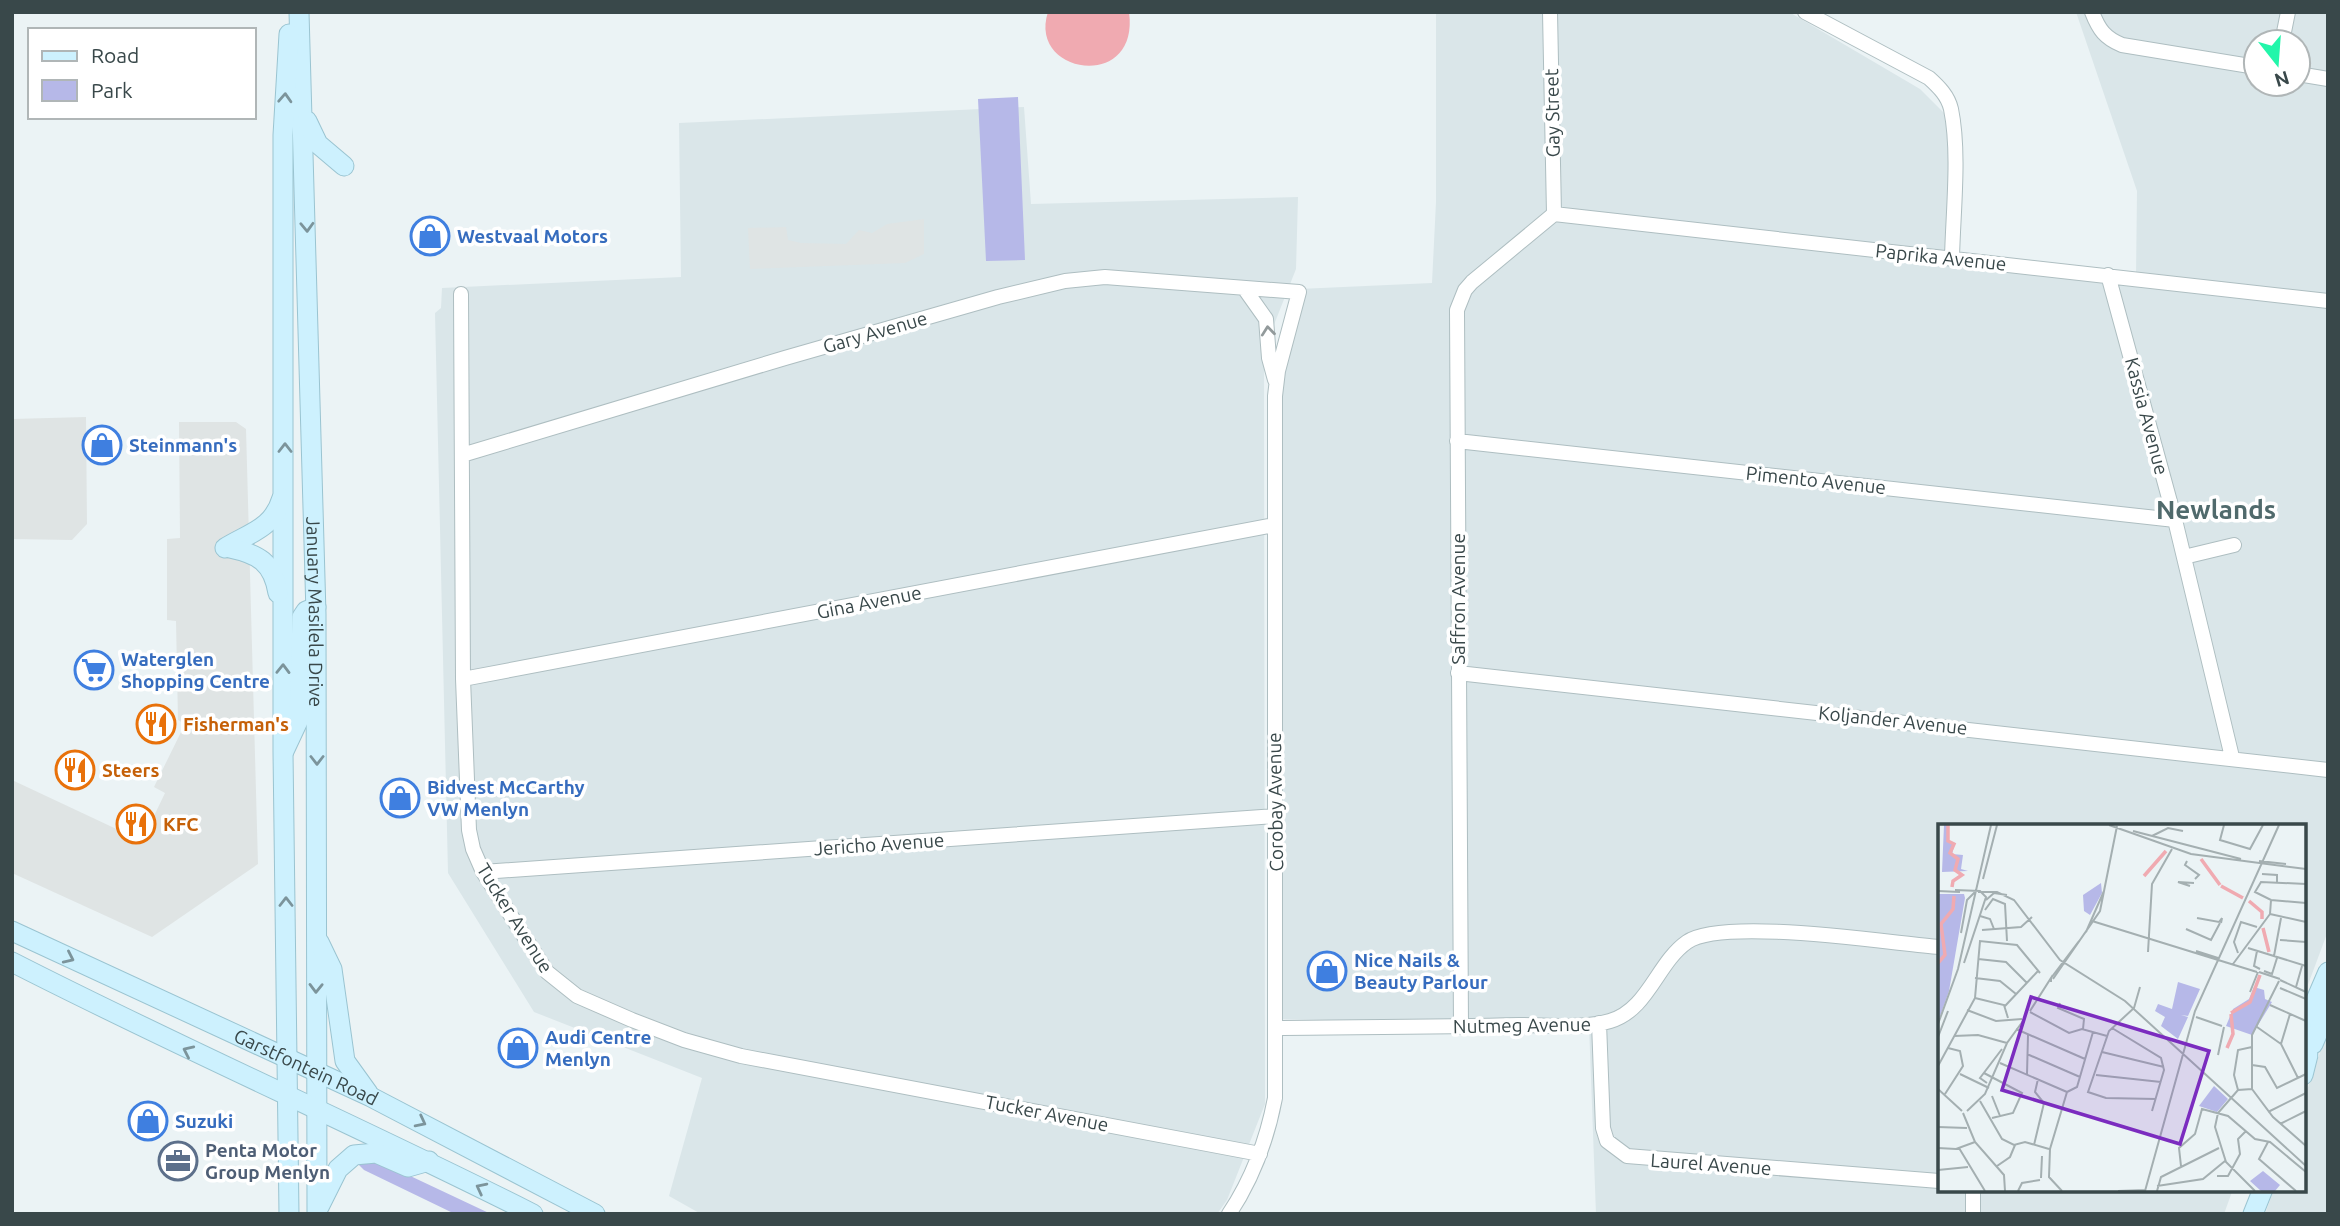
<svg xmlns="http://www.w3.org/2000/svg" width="2340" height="1226" viewBox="0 0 2340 1226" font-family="Ubuntu,sans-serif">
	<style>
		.residential { fill: #dae6e9; fill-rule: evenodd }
		.green { fill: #b6b8e8 }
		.parking { fill: #dfe4e4 }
		.water { fill: #f0aab1 }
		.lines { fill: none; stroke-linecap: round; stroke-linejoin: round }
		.street-casing { stroke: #aebec1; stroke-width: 16 }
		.secondary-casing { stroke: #9ac4d1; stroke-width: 21 }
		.street { stroke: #fff; stroke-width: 14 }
		.secondary { stroke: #cdf1fe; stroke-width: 19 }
		.oneway { stroke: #7c949b }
		.oneway2 { stroke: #929a9b }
		.labels { text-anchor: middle; stroke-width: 7; stroke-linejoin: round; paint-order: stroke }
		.street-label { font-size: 19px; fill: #39484a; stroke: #fff }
		.shop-label { font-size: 19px; font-weight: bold; fill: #366cbe; stroke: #fff; text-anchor: start }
		.food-label { font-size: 19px; font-weight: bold; fill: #c56008; stroke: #fff; text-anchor: start }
		.service-label { font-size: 19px; font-weight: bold; fill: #4e5e75; stroke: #fff; text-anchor: start }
		.district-label { font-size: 26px; font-weight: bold; fill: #506a6c; stroke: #fff }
		.inset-river { fill: none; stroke: #f0aab1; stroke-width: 3.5 }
		.inset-road { fill: none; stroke: #a4afb1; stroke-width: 2 }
		.view { fill: #7b2cbf; fill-opacity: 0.15; stroke: #7b2cbf; stroke-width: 3.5 }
		.inset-edge { fill: none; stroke: #39484a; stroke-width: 3.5 }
	</style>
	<rect width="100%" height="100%" fill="#ebf3f5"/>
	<!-- residential -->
	<path class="residential" d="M 1436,12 L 1789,12 L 1920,89 L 1955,124 L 1954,253 L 2136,276 L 2137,191 L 2076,12 L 2328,12 L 2328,931 L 2303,998 L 2303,825 L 1939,825 L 1939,1189 L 2233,1189 L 2224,1214 L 1596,1214 L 1589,1025 L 1272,1019 L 1272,374 L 1299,289 L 1432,283 L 1436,202 ZM 2256,42 L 2298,42 L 2298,84 L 2256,84 Z
		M 1024,107 L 1031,204 L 1298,197 L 1296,269 L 1264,350 L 1265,1104 L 1227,1200 L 1217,1214 L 701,1214 L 669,1196 L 702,1078 L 534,1012 L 448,873 L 435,313 L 441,308 L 442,288 L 681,277 L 679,123 Z
		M 2328,1029 L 2328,1214 L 2265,1214 L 2274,1189 L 2303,1189 L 2303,1102 Z"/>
	<!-- green -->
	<path class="green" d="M 1018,97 L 1025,260 L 986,261 L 978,99 Z
		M 370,1157 L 491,1214 L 455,1214 L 364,1170 L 356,1162 Z"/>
	<!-- parking -->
	<path class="parking" d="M 924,219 L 924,254 L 905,263 L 750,269 L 748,228 L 786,227 L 788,240 L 801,243 L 846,244 L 859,230 L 872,233 L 887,224 Z
		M 86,417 L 87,524 L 72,540 L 12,539 L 12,419 Z
		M 179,422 L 236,422 L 246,429 L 258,864 L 152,937 L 12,873 L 12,780 L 142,841 L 165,793 L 154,787 L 185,724 L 178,720 L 176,621 L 167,620 L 167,539 L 180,538 Z"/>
	<!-- water -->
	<path class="water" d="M 1048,12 L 1129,12 C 1140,92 1027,75 1048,12 Z"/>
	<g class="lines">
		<defs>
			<path id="street" d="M 1550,12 L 1554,214
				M 1805,12 L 1929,78 C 1939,87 1948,96 1951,109 C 1960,153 1953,212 1952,258
				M 2092,12 C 2099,30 2105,38 2122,45 L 2256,67
				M 2282,42 L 2288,12
				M 2298,74 L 2328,79
				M 1554,214 L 2328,301
				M 2108,275 L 2175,520 L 2232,757
				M 1244,288 L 1266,319 L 1269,358 L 1275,380
				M 461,294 L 463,679 L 469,830 L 473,849 L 483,872 L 547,972 L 577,996 L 632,1020 L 684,1040 L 741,1056 L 1260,1154
				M 1457,441 L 2175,520
				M 462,455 L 785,358 L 998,297 L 1065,281 L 1105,277 L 1299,292 L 1278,371 L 1275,396 L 1275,1098 C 1267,1140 1253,1178 1229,1214
				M 2184,557 L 2234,545
				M 1458,673 L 2328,770
				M 463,679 L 1274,525
				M 483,872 L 1275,816
				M 1599,1023 L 1603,1128 L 1607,1141 L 1627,1156 L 1939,1181
				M 1461,1027 L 1457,310 L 1465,290 L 1472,282 L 1554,214
				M 1275,1028 C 1357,1027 1438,1027 1520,1025 C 1548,1025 1583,1029 1610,1021 C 1648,1010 1657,963 1687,942 C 1723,917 1889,943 1939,947
				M 1973,1214 L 1973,1189"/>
			<g id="secondary">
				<path id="s1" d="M 299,12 L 316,614 L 317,1214"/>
				<path d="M 289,34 L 283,135 L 283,752 L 289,1214"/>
				<path d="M 307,121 L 318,144 L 344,166"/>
				<path d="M 225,548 C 249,533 273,529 282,498"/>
				<path d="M 230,548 C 258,554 273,562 278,593"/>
				<path d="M 284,751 L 299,719 L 302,617 L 306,611 L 316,607"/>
				<path id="s2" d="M 12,931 L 371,1097 L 595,1214"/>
				<path d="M 319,942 L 332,969 L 345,1061 L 368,1093"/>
				<path d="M 12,962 C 184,1050 361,1127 533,1214"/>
				<path d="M 2303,1030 L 2328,972"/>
				<path d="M 2313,1044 L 2328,1009"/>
				<path d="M 2303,1075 L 2308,1055"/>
				<path d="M 319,1207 L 338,1169 L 354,1155 L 376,1153 L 408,1167 L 429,1161"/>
				<path d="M 2253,1214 L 2263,1189"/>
			</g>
		</defs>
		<!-- street casing -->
		<use href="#street" class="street-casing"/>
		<!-- secondary casing -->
		<use href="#secondary" class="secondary-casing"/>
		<!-- street -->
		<use href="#street" class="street"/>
		<!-- secondary -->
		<use href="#secondary" class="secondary"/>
	</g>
	<!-- one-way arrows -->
	<defs><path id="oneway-chevron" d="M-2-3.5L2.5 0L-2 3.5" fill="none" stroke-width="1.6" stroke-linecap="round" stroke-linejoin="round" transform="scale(1.75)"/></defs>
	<g class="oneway">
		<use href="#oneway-chevron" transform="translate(285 98) rotate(-87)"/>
		<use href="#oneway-chevron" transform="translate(307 227) rotate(88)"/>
		<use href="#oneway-chevron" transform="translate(285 448) rotate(-90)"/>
		<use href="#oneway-chevron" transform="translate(283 669) rotate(-89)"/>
		<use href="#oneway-chevron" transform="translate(317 760) rotate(90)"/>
		<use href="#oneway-chevron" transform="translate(286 902) rotate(-90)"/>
		<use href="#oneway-chevron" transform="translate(69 958) rotate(25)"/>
		<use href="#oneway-chevron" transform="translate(316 988) rotate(91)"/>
		<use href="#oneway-chevron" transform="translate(188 1051) rotate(-155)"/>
		<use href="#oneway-chevron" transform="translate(421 1122) rotate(27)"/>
		<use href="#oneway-chevron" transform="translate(481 1188) rotate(-153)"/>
	</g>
	<use class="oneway2" href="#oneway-chevron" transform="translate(1268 331) rotate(-96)"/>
	<!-- icons -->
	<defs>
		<symbol id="shop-ring" viewBox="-11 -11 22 22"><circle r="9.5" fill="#fff" stroke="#3f7fe0" stroke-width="1.5"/><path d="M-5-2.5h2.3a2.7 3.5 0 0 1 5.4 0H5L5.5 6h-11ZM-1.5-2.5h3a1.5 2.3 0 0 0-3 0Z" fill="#3f7fe0"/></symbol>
		<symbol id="supermarket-ring" viewBox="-11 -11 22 22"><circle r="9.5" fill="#fff" stroke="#3f7fe0" stroke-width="1.5"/><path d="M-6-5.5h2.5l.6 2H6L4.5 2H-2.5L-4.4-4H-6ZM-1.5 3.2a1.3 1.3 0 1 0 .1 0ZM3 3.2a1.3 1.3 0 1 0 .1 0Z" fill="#3f7fe0"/></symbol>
		<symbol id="restaurant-ring" viewBox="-11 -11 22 22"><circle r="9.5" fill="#fff" stroke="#e8710a" stroke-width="1.5"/><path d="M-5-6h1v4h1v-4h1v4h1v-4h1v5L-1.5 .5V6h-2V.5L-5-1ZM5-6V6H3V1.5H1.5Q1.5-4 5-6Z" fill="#e8710a"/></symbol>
		<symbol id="office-ring" viewBox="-11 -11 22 22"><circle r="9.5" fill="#fff" stroke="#5c6f8a" stroke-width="1.5"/><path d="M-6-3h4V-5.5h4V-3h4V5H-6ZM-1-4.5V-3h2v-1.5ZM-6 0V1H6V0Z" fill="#5c6f8a"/></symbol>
	</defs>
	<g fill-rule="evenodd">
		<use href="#shop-ring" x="408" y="214" width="44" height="44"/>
		<use href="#shop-ring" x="80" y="423" width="44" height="44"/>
		<use href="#supermarket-ring" x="72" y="648" width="44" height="44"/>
		<use href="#restaurant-ring" x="134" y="702" width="44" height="44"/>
		<use href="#restaurant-ring" x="53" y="748" width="44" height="44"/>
		<use href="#shop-ring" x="378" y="776" width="44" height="44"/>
		<use href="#restaurant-ring" x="114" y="802" width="44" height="44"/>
		<use href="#shop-ring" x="1305" y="949" width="44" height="44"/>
		<use href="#shop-ring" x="496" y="1026" width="44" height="44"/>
		<use href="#shop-ring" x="126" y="1099" width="44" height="44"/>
		<use href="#office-ring" x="156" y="1139" width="44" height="44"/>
	</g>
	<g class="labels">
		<!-- street labels -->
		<g class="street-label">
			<text transform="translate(1552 113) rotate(-91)" y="7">Gay Street</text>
			<text transform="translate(1941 257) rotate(6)" y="7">Paprika Avenue</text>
			<text transform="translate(875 332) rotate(-16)" y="7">Gary Avenue</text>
			<text transform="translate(2147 416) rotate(75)" y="7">Kassia Avenue</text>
			<text transform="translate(1816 480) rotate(6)" y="7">Pimento Avenue</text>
			<text transform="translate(1458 599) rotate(-90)" y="7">Saffron Avenue</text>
			<text transform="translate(869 602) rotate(-11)" y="7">Gina Avenue</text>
			<text dy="7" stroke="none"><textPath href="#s1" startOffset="600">January Masilela Drive</textPath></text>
			<text transform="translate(1893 720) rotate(6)" y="7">Koljander Avenue</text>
			<text transform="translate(1275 802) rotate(-91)" y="7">Corobay Avenue</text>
			<text transform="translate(879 844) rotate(-4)" y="7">Jericho Avenue</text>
			<text transform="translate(515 918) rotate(58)" y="7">Tucker Avenue</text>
			<text transform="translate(1522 1025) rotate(-1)" y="7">Nutmeg Avenue</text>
			<text dy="7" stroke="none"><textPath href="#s2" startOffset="324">Garstfontein Road</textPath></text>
			<text transform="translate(1047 1113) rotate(11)" y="7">Tucker Avenue</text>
			<text transform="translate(1711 1164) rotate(4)" y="7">Laurel Avenue</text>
		</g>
		<!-- shop labels -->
		<g class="shop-label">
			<text x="457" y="243">Westvaal Motors</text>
			<text x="129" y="452">Steinmann's</text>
			<text x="121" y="666">Waterglen<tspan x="121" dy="22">Shopping Centre</tspan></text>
			<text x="427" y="794">Bidvest McCarthy<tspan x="427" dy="22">VW Menlyn</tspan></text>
			<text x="1354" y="967">Nice Nails &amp;<tspan x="1354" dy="22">Beauty Parlour</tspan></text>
			<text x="545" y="1044">Audi Centre<tspan x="545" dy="22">Menlyn</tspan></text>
			<text x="175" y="1128">Suzuki</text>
		</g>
		<!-- food labels -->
		<g class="food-label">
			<text x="183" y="731">Fisherman's</text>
			<text x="102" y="777">Steers</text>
			<text x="163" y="831">KFC</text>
		</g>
		<!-- service labels -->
		<g class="service-label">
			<text x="205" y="1157">Penta Motor<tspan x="205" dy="22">Group Menlyn</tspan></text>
		</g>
		<!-- district labels -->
		<g class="district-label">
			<text x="2216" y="519">Newlands</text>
		</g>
	</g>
	<!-- overview -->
	<g transform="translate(1938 824)">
		<rect width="368" height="368" fill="#ebf3f5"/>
		<path d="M 6,1 L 11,1 L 10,16 L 17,19 L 14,30 L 25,31 L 23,45 L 30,47 L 4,48 ZM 163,59 L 164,69 L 152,91 L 146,87 L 145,71 ZM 0,70 L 26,70 L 27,74 L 11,167 L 0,198 ZM 240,158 L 262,165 L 250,192 L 243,191 L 250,193 L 240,215 L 223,202 L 227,193 L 217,187 L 220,180 L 234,185 ZM 316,163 L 326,166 L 327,175 L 334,178 L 314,211 L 288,202 L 295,185 L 311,175 ZM 276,262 L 290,275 L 279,288 L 261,282 ZM 325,347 L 342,361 L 337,367 L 323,367 L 312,357 Z" fill="#b6b8e8"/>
		<path class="inset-river" d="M 10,1 L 10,17 L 16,20 L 12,29 L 20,35 L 17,46 L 24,51 L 15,57 L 14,63M 263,35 L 282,61M 206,52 L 228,27M 283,62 L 305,74M 311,77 L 324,88 L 324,95M 325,104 L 331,128M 0,139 L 7,131 L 3,100 L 15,85 L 16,72M 293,189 L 312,178 L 322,151M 289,224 L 295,210 L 293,190"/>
		<path class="inset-road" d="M 171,1 L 253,30 L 368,45M 286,1 L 282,16 L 312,25 L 325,1M 195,7 L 303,35M 214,12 L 230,4 L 245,7M 249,37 L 247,41 L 261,51 L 257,55M 321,37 L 348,40M 324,50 L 339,51 L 339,58M 45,55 L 59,1M 368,60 L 323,58 L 317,68 L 333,76 L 368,79M 252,62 L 240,58 L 256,59M 17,66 L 42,67 L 48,73 L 26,139M 0,67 L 22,68M 40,68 L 59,68 L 76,76 L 122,136 L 187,177 L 368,342M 48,76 L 56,69 L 69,71M 47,86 L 55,75 L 67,80 L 69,117M 332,90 L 368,98M 42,92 L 52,95 L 56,105M 259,94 L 281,98 L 284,94 L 283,99M 154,97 L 319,148M 248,105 L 273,116 L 282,99M 44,106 L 83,103 L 94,93M 148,108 L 166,67M 23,109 L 29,76 L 38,67M 342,116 L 368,118M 310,124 L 368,142M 258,127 L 280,134M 319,127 L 316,142 L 322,145M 210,128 L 214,60 L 234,25M 300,129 L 296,118 L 303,98 L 319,103M 336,132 L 343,94M 40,135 L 68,138 L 89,159M 295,140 L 332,90 L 333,76M 326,147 L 334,150 L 339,134M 321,148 L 342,155M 37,154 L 62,157 L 78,170M 113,154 L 141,117M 115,155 L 162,87 L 179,2M 342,156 L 368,168M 341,157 L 314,211 L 314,265 L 335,293 L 368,322M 202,163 L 196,184 L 171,207 L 150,268 L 168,274 L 218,275M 358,163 L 364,142M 342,164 L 368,175M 312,168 L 320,148M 37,174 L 66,181 L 70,194M 122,179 L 120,184 L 146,195 L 145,205M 332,181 L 368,197M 67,182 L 100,147M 29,186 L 58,197 L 84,195M 92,187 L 113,154 L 113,158M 92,188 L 131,209 L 144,205 L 169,212M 352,190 L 343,220 L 360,254M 258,193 L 284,202M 0,200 L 20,145 L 53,1M 319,203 L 343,220M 174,204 L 223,234 L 226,246 L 214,287M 78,205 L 147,235M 16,212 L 40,211 L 69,219M 0,213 L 10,187M 164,228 L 226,243M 89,230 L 142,253M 280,231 L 286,203M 62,239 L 129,268M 314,241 L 327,243 L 339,264 L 368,250M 0,242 L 37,174 L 42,117 L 79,121 L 102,149M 46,249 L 84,269 L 75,289 L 54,294M 22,250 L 51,264M 89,250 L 90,211M 158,251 L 223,258M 49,259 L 42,254 L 64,225M 0,265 L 24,287M 314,265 L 300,266 L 280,289 L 277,303 L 288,338 L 317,367M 300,266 L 296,251 L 300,226 L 314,223M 129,268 L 139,263 L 155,208M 7,270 L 25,242 L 22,227 L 10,224M 54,272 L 62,292M 42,277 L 64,315 L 76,321 L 87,318 L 111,325M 29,287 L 47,270 L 69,219 L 85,197M 330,288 L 368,269M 25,289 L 37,318 L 66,351 L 67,367M 342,300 L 368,287M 0,303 L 29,304M 330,318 L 321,335 L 358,367M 96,321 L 106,279 L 97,268 L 100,255M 0,324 L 18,325 L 37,318M 21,324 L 47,367M 59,342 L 72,333 L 77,321M 243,342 L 241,324 L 257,310 L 264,285 L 290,292 L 317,315 L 332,318 L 368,348M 0,346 L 30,343M 279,352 L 290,352 L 302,330 L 300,315 L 308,307M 103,354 L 104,332M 219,362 L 265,355 L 287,337M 80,367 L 84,359 L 102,356M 124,367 L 111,353 L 112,325 L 129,268M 180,367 L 207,366M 207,367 L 257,187 L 341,1M 219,367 L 223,353 L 281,324"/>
		<path class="view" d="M 93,173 L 271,227 L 242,320 L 64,266 Z"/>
		<rect width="368" height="368" class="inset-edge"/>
	</g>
	<!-- border -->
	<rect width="2340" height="1226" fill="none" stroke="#39484a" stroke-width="28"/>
	<!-- legend -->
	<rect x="28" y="28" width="228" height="91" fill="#ffffff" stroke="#b0b6b7" stroke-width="2"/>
	<rect x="42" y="51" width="35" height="10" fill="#cdf1fe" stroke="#b0b6b7" stroke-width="2"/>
	<text x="91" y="63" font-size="21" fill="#39484a">Road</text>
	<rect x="42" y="80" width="35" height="21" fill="#b6b8e8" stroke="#b0b6b7" stroke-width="2"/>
	<text x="91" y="98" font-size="21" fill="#39484a">Park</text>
	<!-- north arrow -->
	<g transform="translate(2277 63) rotate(163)"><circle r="33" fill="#ffffff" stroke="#b0b6b7" stroke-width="2"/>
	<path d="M0-5L12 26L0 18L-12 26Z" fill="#22f6aa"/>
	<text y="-10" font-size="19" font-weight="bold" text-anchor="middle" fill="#39484a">N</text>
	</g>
</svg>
